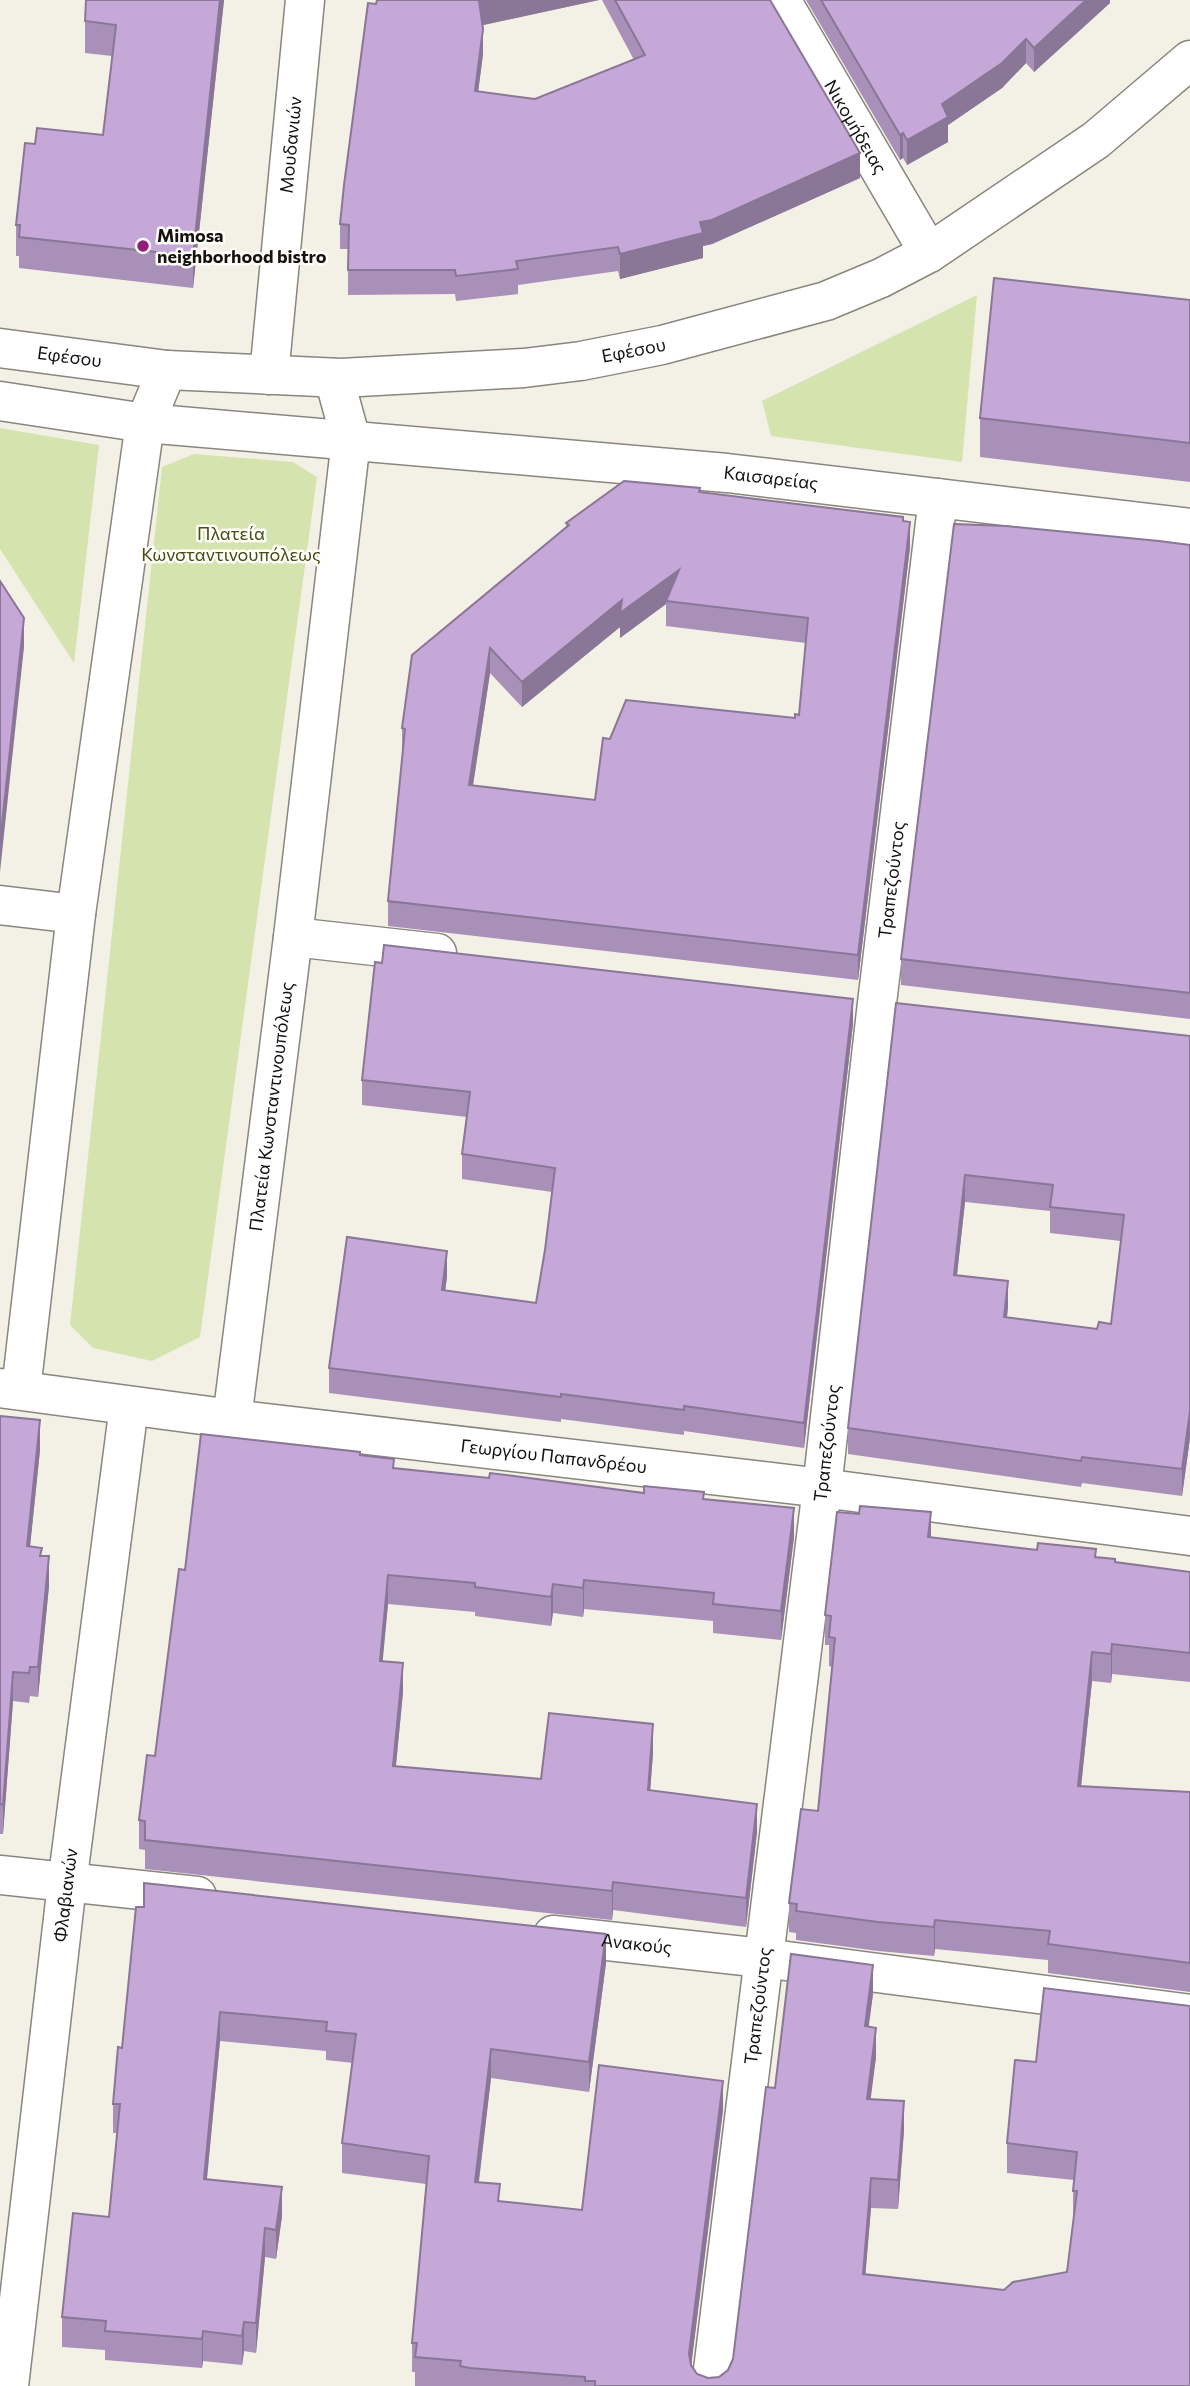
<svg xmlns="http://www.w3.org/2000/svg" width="1190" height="2386" viewBox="0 0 1190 2386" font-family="Commissioner,sans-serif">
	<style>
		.green { fill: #d5e4af }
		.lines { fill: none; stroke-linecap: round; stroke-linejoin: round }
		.minor-casing { stroke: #88867d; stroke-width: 41 }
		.minor { stroke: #fff; stroke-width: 38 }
		.wall { fill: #a990b9; fill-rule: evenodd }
		.shaded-wall { fill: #8a7696 }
		.building { fill: #c5a8d7; stroke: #8a7696; stroke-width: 2; fill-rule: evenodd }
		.poi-dot { fill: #941d79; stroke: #fffefa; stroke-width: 2.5 }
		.labels { text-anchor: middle; stroke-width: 5; stroke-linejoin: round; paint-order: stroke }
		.street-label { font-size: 18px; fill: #13120f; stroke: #fffefa }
		.poi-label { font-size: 18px; font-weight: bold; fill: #13120f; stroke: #fffefa; text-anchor: start }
		.park-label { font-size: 18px; fill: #424e13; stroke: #fffefa }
	</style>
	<rect width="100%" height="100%" fill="#f3f0e6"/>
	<!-- green -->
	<path class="green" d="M 977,295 L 962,462 L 771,436 L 762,401 Z
		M 0,428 L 99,445 L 74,663 L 0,549 Z
		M 194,454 L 293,462 L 317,477 L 200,1337 L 152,1361 L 93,1348 L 70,1325 L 162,467 Z"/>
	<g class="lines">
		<defs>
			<g id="minor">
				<path id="s1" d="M 781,0 L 929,253"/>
				<path id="s2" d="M 0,348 L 167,370 L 341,378 L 524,368 L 581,361 L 662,345 L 826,301 L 881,278 L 929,253 L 1096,140 L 1190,60"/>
				<path id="s3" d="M 269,375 L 305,0"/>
				<path id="s4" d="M 0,401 L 145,423 L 727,473 L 1190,528"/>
				<path d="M 0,905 L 76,914"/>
				<path d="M 293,937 L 437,953"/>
				<path id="s5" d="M 0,1388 L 232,1419 L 822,1488 L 1190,1536"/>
				<path d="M 21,1390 L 76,914 L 145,423 L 167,370"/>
				<path id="s6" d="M 232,1419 L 293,937 L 351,440 L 334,378"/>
				<path d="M 0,1875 L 197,1896"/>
				<path id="s7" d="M 553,1935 L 763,1958 L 1190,2014"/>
				<path id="s8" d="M 9,2386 L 67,1884 L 129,1406"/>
				<path id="s9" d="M 711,2386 L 822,1488 L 877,1003 L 938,498"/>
			</g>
		</defs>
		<!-- minor casing -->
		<use href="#minor" class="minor-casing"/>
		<!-- minor -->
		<use href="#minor" class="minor"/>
	</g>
	<!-- wall -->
	<path class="wall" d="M 86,0 L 224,0 L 193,288 L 19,268 L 19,256 L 16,256 L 16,225 L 35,144 L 103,135 L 112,56 L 85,53 L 85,21 Z
		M 377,0 L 599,0 L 482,25 L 483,54 L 478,92 L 535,99 L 634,60 L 602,0 L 770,0 L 860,178 L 712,244 L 703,246 L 703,258 L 620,279 L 618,271 L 518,285 L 518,294 L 456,301 L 455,294 L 348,295 L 348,249 L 340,249 L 340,224 Z
		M 806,0 L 1110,0 L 1110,3 L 1034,72 L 1026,63 L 1002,88 L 948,125 L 948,142 L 907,165 L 903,158 L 900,160 Z
		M 1190,300 L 1190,482 L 980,457 L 980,418 Z
		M 700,492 L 903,521 L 910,547 L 858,980 L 388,926 L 388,901 L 403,754 L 402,753 L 402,728 L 566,527 L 566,523 ZM 666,604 L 666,626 L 806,643 L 799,715 L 795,718 L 610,739 L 595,800 L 473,786 L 490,673 L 522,707 L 620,627 L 620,638 Z
		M 1190,545 L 1190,1019 L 901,985 L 901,959 Z
		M 896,1003 L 1190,1036 L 1190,1438 L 1182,1496 L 1082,1483 L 1081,1487 L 848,1454 L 848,1428 ZM 965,1202 L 1050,1211 L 1050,1233 L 1121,1241 L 1111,1324 L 1097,1329 L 1007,1317 L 1008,1307 L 957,1275 Z
		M 853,1024 L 804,1448 L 684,1431 L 684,1435 L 561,1419 L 561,1422 L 329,1393 L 329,1368 L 447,1277 L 445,1290 L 536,1303 L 545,1250 L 552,1192 L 462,1179 L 462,1154 L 467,1117 L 362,1105 L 362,1080 Z
		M 0,1416 L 40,1450 L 30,1546 L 42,1556 L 49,1586 L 38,1697 L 30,1696 L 29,1703 L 13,1701 L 3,1834 L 0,1834 Z
		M 360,1455 L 394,1468 L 704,1499 L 794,1537 L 781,1640 L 713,1633 L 713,1621 L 584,1609 L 583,1617 L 553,1613 L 551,1626 L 475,1616 L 475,1612 L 388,1604 L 382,1662 L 403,1692 L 396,1766 L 541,1779 L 653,1753 L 650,1791 L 757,1832 L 746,1927 L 613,1910 L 612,1920 L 145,1869 L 145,1850 L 139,1849 L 139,1820 L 155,1756 L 185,1570 Z
		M 931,1538 L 1096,1557 L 1115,1563 L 1190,1572 L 1190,1682 L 1112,1674 L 1111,1683 L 1092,1681 L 1081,1787 L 1190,1792 L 1190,1992 L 1048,1973 L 1048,1960 L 935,1949 L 934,1956 L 878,1951 L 796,1940 L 796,1933 L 789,1932 L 789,1903 L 818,1811 L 832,1667 L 829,1666 L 829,1645 L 825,1645 L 825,1615 Z
		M 136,1907 L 606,1963 L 589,2092 L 491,2078 L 479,2182 L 500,2201 L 582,2210 L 723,2110 L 691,2366 L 697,2374 L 708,2378 L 719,2377 L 728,2370 L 733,2359 L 775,2088 L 873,1994 L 868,2027 L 876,2057 L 870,2099 L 904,2130 L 898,2209 L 871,2208 L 865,2275 L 1004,2290 L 1067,2272 L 1074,2220 L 1073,2220 L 1073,2191 L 1074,2180 L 1007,2173 L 1007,2143 L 1036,2062 L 1190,2386 L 415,2386 L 415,2372 L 412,2372 L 412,2343 L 426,2184 L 342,2173 L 342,2143 L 353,2063 L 326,2060 L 326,2051 L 220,2041 L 207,2179 L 282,2216 L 276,2259 L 265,2257 L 256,2353 L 244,2351 L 242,2365 L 203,2361 L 202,2368 L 105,2360 L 105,2350 L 62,2347 L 62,2317 L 109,2217 L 117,2133 L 113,2133 L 113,2104 L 122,2048 Z"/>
	<!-- shaded-wall -->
	<path class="shaded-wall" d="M 220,0 L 224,0 L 193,288 L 193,256 Z
		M 483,0 L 599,0 L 479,26 L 479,1 Z
		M 1086,0 L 1110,0 L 1110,3 L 1034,72 L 1034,48 Z
		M 483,29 L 483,54 L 475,116 L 475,91 Z
		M 1026,39 L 1026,63 L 1002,88 L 948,125 L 948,142 L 907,165 L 907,140 L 942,104 Z
		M 903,133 L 903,158 L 900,160 L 900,135 Z
		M 860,153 L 860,178 L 712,244 L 703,246 L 703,258 L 620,279 L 620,254 L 700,222 Z
		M 910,522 L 910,547 L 858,980 L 858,955 Z
		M 679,570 L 666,601 L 666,604 L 620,638 L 620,627 L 522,707 L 522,682 L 622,600 Z
		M 24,618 L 24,647 L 0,872 L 0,843 Z
		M 490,648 L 490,673 L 469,810 L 469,785 Z
		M 853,999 L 853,1024 L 804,1448 L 804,1423 Z
		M 965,1175 L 965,1202 L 954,1301 L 954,1275 Z
		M 447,1251 L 447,1277 L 442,1315 L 442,1290 Z
		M 1008,1281 L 1008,1307 L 1004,1343 L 1004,1317 Z
		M 1190,1411 L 1190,1438 L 1182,1496 L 1182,1469 Z
		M 40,1420 L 40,1450 L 27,1576 L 27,1546 Z
		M 794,1508 L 794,1537 L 781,1640 L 781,1611 Z
		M 931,1512 L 931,1542 L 928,1537 Z
		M 49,1556 L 49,1586 L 38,1697 L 38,1667 Z
		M 388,1575 L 388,1604 L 380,1690 L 380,1661 Z
		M 584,1580 L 584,1609 L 583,1617 L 583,1588 Z
		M 553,1584 L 553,1613 L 551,1626 L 551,1597 Z
		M 1112,1644 L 1112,1674 L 1111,1683 L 1111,1654 Z
		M 1092,1652 L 1092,1681 L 1078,1816 L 1078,1786 Z
		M 403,1663 L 403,1692 L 393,1794 L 393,1766 Z
		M 13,1672 L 13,1701 L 3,1834 L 3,1805 Z
		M 653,1724 L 653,1753 L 648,1819 L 648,1790 Z
		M 757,1804 L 757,1832 L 746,1927 L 746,1898 Z
		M 613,1882 L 613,1910 L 612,1920 L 612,1891 Z
		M 935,1920 L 935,1949 L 934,1956 L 934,1927 Z
		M 606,1934 L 606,1963 L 589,2092 L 589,2062 Z
		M 873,1965 L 873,1994 L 865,2055 L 865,2026 Z
		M 220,2012 L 220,2041 L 204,2208 L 204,2179 Z
		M 876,2028 L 876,2057 L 867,2128 L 867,2099 Z
		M 491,2049 L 491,2078 L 475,2211 L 475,2182 Z
		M 723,2081 L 723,2110 L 689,2383 L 689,2354 Z
		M 904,2101 L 904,2130 L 898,2209 L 898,2180 Z
		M 871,2178 L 871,2208 L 863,2304 L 863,2274 Z
		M 282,2187 L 282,2216 L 276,2259 L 276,2230 Z
		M 265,2228 L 265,2257 L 256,2353 L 256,2323 Z
		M 244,2322 L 244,2351 L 242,2365 L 242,2336 Z
		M 203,2331 L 203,2361 L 202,2368 L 202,2339 Z"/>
	<!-- building -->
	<path class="building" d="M 86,0 L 220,0 L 193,256 L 19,237 L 20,225 L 16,225 L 25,143 L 35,144 L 37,128 L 103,135 L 116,25 L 85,21 Z
		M 377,0 L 483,0 L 479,1 L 483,29 L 475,91 L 535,99 L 645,55 L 615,0 L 770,0 L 860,153 L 712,220 L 700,222 L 703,233 L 620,254 L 618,247 L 516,261 L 518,269 L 456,276 L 455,270 L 348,270 L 349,225 L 340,224 L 344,185 L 368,3 L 376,4 Z
		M 821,0 L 1086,0 L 1034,48 L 1026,39 L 1002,63 L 942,104 L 948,117 L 907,140 L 903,133 L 900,135 Z
		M 994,278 L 1190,300 L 1190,443 L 980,418 Z
		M 624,481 L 700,488 L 699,492 L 903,517 L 903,521 L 910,522 L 858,955 L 388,901 L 405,729 L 402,728 L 412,655 L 569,525 L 566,523 ZM 679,570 L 666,601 L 808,618 L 799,715 L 795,714 L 795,718 L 626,700 L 610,739 L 603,738 L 595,800 L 469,785 L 490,648 L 522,682 L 622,600 L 620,613 Z
		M 954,524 L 1006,526 L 1159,541 L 1190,545 L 1190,993 L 901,959 Z
		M 0,581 L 24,618 L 0,843 Z
		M 384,945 L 853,999 L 804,1423 L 684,1406 L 684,1410 L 561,1394 L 561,1397 L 329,1368 L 347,1237 L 447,1251 L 442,1290 L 536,1303 L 545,1250 L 555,1168 L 462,1154 L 470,1092 L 362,1080 L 375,962 L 382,963 Z
		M 896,1003 L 1190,1036 L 1190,1411 L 1182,1469 L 1082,1457 L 1081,1461 L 848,1428 ZM 965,1175 L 1053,1185 L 1050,1207 L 1124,1215 L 1111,1324 L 1099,1322 L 1097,1329 L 1004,1317 L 1008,1281 L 954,1275 Z
		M 0,1416 L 40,1420 L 27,1546 L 42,1548 L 40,1556 L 49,1556 L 38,1667 L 30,1667 L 29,1673 L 13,1672 L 3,1805 L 0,1804 Z
		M 201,1434 L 360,1452 L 360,1455 L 394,1459 L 393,1468 L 489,1478 L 490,1473 L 644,1493 L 644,1486 L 704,1492 L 703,1499 L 794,1508 L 781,1611 L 713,1604 L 714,1593 L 584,1580 L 583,1588 L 553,1584 L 551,1597 L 475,1587 L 475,1583 L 388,1575 L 380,1661 L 403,1663 L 393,1766 L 541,1779 L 549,1713 L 653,1724 L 648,1790 L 757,1804 L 746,1898 L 613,1882 L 612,1891 L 145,1840 L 145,1821 L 139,1820 L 147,1755 L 155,1756 L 179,1569 L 185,1570 Z
		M 860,1506 L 931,1512 L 928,1537 L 1037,1550 L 1038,1543 L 1096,1549 L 1095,1557 L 1115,1559 L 1115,1562 L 1190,1572 L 1190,1653 L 1112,1644 L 1111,1654 L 1092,1652 L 1078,1786 L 1190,1792 L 1190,1963 L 1048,1944 L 1050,1931 L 935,1920 L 934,1927 L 878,1922 L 796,1911 L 797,1904 L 789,1903 L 801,1809 L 818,1811 L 835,1638 L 829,1637 L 831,1616 L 825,1615 L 837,1512 L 859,1514 Z
		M 144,1883 L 606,1934 L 589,2062 L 491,2049 L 475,2182 L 500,2184 L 498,2201 L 582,2210 L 599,2065 L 723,2081 L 689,2354 L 691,2365 L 697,2374 L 708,2378 L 719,2377 L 728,2370 L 733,2359 L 766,2087 L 775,2088 L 791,1954 L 873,1965 L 865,2026 L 876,2028 L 867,2099 L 904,2101 L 898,2180 L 871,2178 L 863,2274 L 1004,2290 L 1013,2282 L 1067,2272 L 1077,2191 L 1073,2191 L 1077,2152 L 1007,2143 L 1015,2060 L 1036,2062 L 1044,1988 L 1190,2006 L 1190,2386 L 595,2386 L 595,2381 L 585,2381 L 585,2377 L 470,2368 L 460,2366 L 461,2361 L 415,2357 L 417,2343 L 412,2343 L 429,2156 L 342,2143 L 356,2034 L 326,2031 L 327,2022 L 220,2012 L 204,2179 L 282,2187 L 276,2230 L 265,2228 L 256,2323 L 244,2322 L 242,2336 L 203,2331 L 202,2339 L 105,2331 L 106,2321 L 62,2317 L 73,2213 L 109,2217 L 120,2104 L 113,2104 L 118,2047 L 122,2048 L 136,1907 L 144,1907 Z"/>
	<!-- markers -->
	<circle class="poi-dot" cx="143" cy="246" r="7"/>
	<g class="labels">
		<!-- street labels -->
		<g class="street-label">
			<text dy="6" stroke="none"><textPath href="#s1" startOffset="147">Νικομήδειας</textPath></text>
			<text dy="6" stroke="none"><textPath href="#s3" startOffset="231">Μουδανιών</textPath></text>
			<text dy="6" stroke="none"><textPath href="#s2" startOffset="637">Εφέσου</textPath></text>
			<text dy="6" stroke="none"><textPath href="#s2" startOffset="70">Εφέσου</textPath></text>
			<text dy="6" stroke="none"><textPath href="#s4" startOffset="775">Καισαρείας</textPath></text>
			<text dy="6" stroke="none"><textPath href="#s9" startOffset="1517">Τραπεζούντος</textPath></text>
			<text dy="6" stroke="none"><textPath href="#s6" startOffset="315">Πλατεία Κωνσταντινουπόλεως</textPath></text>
			<text dy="6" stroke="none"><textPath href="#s9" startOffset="950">Τραπεζούντος</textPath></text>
			<text dy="6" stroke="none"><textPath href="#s5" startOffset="558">Γεωργίου Παπανδρέου</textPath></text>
			<text dy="6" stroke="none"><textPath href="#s8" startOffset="494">Φλαβιανών</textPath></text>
			<text dy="6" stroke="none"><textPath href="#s7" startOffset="84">Ανακούς</textPath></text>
			<text dy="6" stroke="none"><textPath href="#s9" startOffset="383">Τραπεζούντος</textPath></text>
		</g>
		<!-- poi labels -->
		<g class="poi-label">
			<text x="157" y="242">Mimosa<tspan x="157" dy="21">neighborhood bistro</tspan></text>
		</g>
		<!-- park labels -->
		<g class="park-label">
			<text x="231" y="540">Πλατεία<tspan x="231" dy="21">Κωνσταντινουπόλεως</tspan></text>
		</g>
	</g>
</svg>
